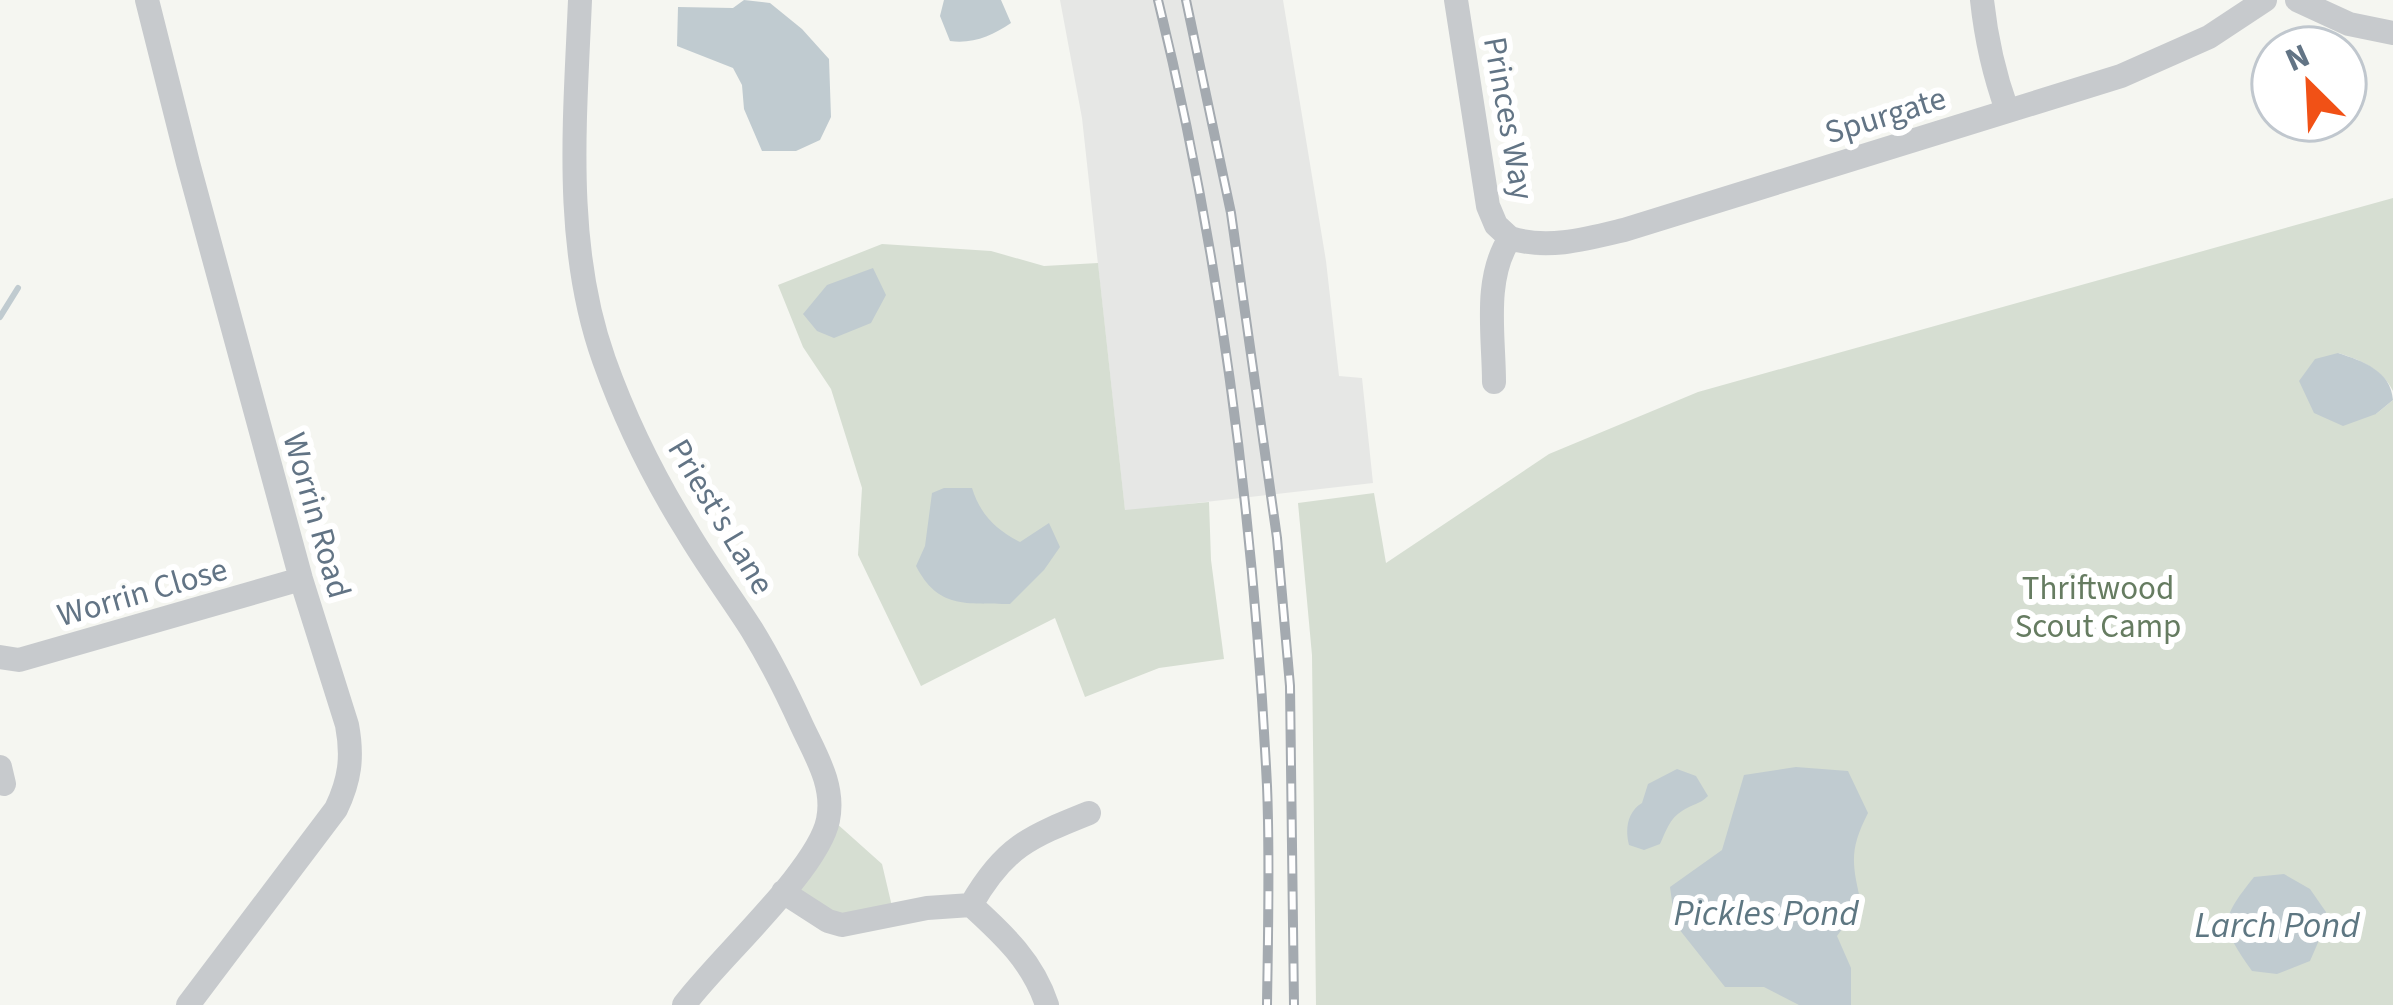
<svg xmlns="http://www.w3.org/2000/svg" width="2393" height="1005" viewBox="0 0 2393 1005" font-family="'Source Sans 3',sans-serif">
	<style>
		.built { fill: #e6e7e5 }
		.green { fill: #d6ded2 }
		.water { fill: #c0cbd0 }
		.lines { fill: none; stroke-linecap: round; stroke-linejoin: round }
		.stream { stroke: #c0cbd0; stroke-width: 6 }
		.street { stroke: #c7cacd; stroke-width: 24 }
		.rail-casing { stroke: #a4aab0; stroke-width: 10 }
		.rail { stroke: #fff; stroke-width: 6; stroke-dasharray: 18; stroke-linecap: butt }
		.labels { text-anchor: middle; stroke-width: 12; stroke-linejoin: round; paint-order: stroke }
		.street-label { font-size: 33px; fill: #627485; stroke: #fff }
		.park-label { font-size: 33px; fill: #667c61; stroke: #fff }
		.water-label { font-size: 36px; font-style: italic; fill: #5e7782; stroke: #fff }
	</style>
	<rect width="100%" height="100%" fill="#f5f6f1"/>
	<!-- built -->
	<path class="built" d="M 1060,0 L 1283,0 L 1326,261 L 1339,376 L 1362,378 L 1373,483 L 1125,511 L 1082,118 Z"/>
	<!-- green -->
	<path class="green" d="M 2393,198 L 2393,391 C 2382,369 2361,360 2338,353 L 2376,414 L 2393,400 L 2393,1005 L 1316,1005 L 1312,655 L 1298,503 L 1374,493 L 1386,563 L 1549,454 L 1698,392 Z
		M 882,244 L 991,251 L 1044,266 L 1098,263 L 1125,510 L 1209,502 L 1211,560 L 1224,659 L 1159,668 L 1085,697 L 1055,618 L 921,686 L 858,555 L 862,488 L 831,389 L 803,347 L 778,285 Z
		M 835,822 L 882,864 L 894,915 L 858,923 L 783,892 Z"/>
	<!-- water -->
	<path class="water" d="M 744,0 L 770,3 L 802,29 L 829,59 L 831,117 L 820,140 L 796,151 L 762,151 L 744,109 L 742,85 L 733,68 L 677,46 L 678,7 L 733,8 Z
		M 944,0 L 1001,0 L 1011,23 C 992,36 973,44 950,41 L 940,16 Z
		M 873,268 L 886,295 L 871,323 L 834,338 L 817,331 L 803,314 L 827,285 Z
		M 2338,353 C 2363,361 2391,371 2393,400 L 2376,414 L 2343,426 L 2314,413 L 2299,381 L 2315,359 Z
		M 944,488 L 972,488 C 980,514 996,530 1020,542 L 1049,523 L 1060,547 L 1044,570 L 1010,604 C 966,603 938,609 916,566 L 925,546 L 932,493 Z
		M 1796,767 L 1848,771 L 1868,813 C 1849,850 1852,864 1861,903 L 1837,936 L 1851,968 L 1851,1005 L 1799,1005 L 1764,987 L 1725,987 L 1675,924 L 1670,887 L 1722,850 L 1744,775 Z
		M 1677,769 L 1696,776 L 1708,796 C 1699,805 1692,804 1682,811 C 1670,818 1666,831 1660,844 L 1644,850 L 1629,845 C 1625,830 1627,812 1642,803 L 1648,784 Z
		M 2284,874 L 2310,889 L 2326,912 L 2320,938 L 2310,961 L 2277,974 L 2252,971 C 2220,925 2219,921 2254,877 Z"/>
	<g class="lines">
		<!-- stream -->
		<path class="stream" d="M 0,317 L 18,288"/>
		<!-- street -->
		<path class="street" d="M 147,0 L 188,163 L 301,579 L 347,725 C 353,757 350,780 336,809 L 188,1005
			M 580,0 C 575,120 563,245 604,360 C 625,419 654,478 687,531 C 707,565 731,597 752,630 C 771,661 787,693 802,726 C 816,756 835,786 828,820 C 818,870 718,959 684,1005
			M 1456,0 L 1488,206 L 1496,225 L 1510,238 C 1483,279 1494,336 1494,382
			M 1982,0 C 1986,38 1994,74 2007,110
			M 2297,0 L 2349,24 L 2393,33
			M 1510,238 C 1547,250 1587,239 1624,230 L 2121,76 L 2209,37 L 2265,0
			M 0,657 L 19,660 L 301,579
			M 0,767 L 4,784
			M 783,892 L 828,921 L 842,925 L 927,908 L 971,905 C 1004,935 1033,962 1047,1005
			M 971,905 C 1004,847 1029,837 1089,813"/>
		<defs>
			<path id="rail" d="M 1158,0 C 1221,256 1254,522 1267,786 C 1270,859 1268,932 1267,1005
				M 1186,0 L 1231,213 L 1277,538 L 1290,686 L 1294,1005"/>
		</defs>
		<!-- rail casing -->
		<use href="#rail" class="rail-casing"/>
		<!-- rail -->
		<use href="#rail" class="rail"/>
	</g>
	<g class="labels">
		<!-- street labels -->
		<g class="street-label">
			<text transform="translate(1885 114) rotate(-17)" y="12">Spurgate</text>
			<text transform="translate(1510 118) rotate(80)" y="12">Princes Way</text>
			<text transform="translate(318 515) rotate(74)" y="12">Worrin Road</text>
			<text transform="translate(722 516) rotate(59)" y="12">Priest's Lane</text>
			<text transform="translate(142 591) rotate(-16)" y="12">Worrin Close</text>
		</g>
		<!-- park labels -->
		<g class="park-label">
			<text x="2098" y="599">Thriftwood<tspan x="2098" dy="38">Scout Camp</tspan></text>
		</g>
		<!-- water labels -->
		<g class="water-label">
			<text x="1766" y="925">Pickles Pond</text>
			<text x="2277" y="937">Larch Pond</text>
		</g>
	</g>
	<!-- north arrow -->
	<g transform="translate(2309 84) rotate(336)"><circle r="57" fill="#ffffff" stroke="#c0c7ce" stroke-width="3"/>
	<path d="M0-9L21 45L0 30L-21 45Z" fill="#f15116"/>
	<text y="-18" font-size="33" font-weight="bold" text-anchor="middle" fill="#627485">N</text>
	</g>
</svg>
